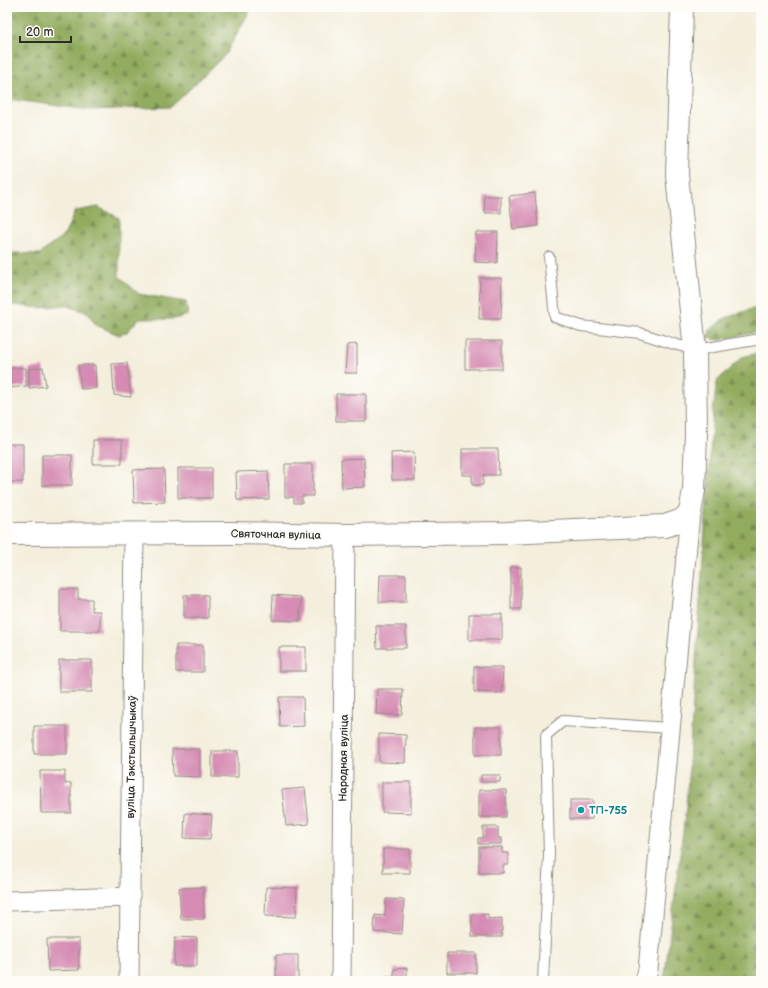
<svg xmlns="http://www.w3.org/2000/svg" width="768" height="988" viewBox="0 0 768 988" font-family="'Balsamiq Sans',sans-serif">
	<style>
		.forest { fill: url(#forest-firs); stroke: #5e6c45 }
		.building { fill: #d58bb3 }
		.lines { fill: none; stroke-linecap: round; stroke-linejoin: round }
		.service-casing { stroke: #908d84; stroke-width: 12 }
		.minor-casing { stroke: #908d84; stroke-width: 21 }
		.tertiary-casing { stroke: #908d84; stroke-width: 24 }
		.service { stroke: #fff; stroke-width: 10 }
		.minor { stroke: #fff; stroke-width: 19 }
		.tertiary { stroke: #fff; stroke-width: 22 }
		.culture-dot { fill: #0f9aa8; stroke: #fdfcf7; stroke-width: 1.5 }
		.labels { text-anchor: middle; stroke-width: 4; stroke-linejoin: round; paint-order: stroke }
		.street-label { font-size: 11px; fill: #2b2b2b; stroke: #fdfcf7 }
		.culture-label { font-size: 11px; font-weight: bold; fill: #0d838f; stroke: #fdfcf7; text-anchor: start }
	</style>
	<defs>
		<pattern id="forest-firs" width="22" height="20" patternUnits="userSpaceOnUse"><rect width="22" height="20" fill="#92ac5f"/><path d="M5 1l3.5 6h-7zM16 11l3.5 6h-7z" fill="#778c4f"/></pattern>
	</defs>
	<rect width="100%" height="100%" fill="#fdfcf7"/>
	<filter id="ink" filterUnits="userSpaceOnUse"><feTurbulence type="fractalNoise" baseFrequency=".025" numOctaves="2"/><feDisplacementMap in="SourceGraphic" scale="8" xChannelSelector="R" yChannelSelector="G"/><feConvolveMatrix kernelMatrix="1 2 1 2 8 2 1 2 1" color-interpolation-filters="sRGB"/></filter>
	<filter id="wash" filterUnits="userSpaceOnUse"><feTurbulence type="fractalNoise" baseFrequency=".012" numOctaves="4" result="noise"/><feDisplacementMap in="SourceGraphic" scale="16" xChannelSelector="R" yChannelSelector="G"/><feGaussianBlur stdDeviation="0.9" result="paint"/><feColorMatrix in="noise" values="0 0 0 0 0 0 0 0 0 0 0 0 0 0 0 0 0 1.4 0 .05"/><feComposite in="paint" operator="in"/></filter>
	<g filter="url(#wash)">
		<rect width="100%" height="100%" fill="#f4efdd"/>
		<!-- forest -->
		<path class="forest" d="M 7,7 L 252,7 L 225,55 L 171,107 L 89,110 L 7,99 Z
			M 98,207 L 119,218 L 119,276 L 139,294 L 186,302 L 188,315 L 174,319 L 139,319 L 127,332 L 119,335 L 96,325 L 87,312 L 64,305 L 40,308 L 7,304 L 7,249 L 12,253 L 40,254 L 65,234 L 75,211 Z
			M 751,309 L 761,309 L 761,331 L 720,340 L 708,338 L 710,330 L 723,319 Z
			M 761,352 L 761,981 L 664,981 L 686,807 L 713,411 L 717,381 L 742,357 Z"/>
		<g id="blocks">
			<!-- building -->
			<path class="building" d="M 535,193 L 538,226 L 513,229 L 509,196 Z
				M 484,196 L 501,196 L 501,213 L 485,213 Z
				M 476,232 L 498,232 L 497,263 L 475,262 Z
				M 480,278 L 502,278 L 501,319 L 479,319 Z
				M 465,341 L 502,341 L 502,369 L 465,369 Z
				M 357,344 L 357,373 L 345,373 L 347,345 Z
				M 127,363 L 131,397 L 114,395 L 112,364 Z
				M 78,365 L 95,365 L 96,388 L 81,389 Z
				M 43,367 L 46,386 L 29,388 L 29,369 Z
				M 10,368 L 26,368 L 26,386 L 10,388 Z
				M 336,394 L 366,394 L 366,421 L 336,421 Z
				M 93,440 L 122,440 L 122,464 L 93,464 Z
				M 7,444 L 23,444 L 23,482 L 7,482 Z
				M 462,449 L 498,449 L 499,475 L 483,475 L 483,485 L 472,485 L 472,475 L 462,475 Z
				M 414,452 L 415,480 L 392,480 L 391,453 Z
				M 42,455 L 72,455 L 72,485 L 42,485 Z
				M 364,458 L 365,487 L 342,488 L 341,459 Z
				M 285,464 L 313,464 L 313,496 L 302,496 L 302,503 L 294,503 L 294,497 L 285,497 Z
				M 178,468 L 212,468 L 212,498 L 178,498 Z
				M 164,469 L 165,502 L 134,503 L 133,470 Z
				M 268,471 L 269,499 L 237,500 L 236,472 Z
				M 511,567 L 521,567 L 521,609 L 511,609 Z
				M 380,575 L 406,575 L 406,602 L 379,602 Z
				M 60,589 L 78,589 L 78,599 L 92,599 L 92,611 L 100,611 L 100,631 L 60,631 Z
				M 184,595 L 208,595 L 208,618 L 184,618 Z
				M 273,595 L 301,597 L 300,621 L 272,620 Z
				M 469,614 L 502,614 L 502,640 L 469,640 Z
				M 376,626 L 406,626 L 406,648 L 377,648 Z
				M 176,645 L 203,645 L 203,672 L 176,672 Z
				M 279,647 L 306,647 L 306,671 L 279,671 Z
				M 59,660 L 92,660 L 92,692 L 59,692 Z
				M 474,667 L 503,667 L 502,693 L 474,692 Z
				M 377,689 L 403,689 L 402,715 L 376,714 Z
				M 279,697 L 303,697 L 304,726 L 280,727 Z
				M 34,726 L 67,726 L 67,754 L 34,754 Z
				M 475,727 L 501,727 L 501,755 L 475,755 Z
				M 379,734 L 406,735 L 405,763 L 379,762 Z
				M 172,749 L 200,749 L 200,777 L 173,776 Z
				M 212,751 L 238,751 L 238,777 L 212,777 Z
				M 40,771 L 65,771 L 65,784 L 71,783 L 71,813 L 41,813 Z
				M 481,775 L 500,775 L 500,782 L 481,782 Z
				M 382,782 L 411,782 L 411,813 L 382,812 Z
				M 305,788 L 309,824 L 286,826 L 282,790 Z
				M 479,790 L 506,790 L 506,817 L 479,817 Z
				M 570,800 L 593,800 L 592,819 L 570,819 Z
				M 185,813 L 212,815 L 210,839 L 184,838 Z
				M 483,827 L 498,827 L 498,838 L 501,838 L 501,844 L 478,844 L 478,838 L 483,838 Z
				M 479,847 L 502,847 L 502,853 L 508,853 L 508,865 L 503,865 L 503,873 L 479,873 Z
				M 383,849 L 410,849 L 410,873 L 383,873 Z
				M 203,887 L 204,919 L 181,919 L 179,888 Z
				M 266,887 L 297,888 L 296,917 L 265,916 Z
				M 386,899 L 404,900 L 402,934 L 374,932 L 375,915 L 385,916 Z
				M 488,914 L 488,919 L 502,918 L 502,937 L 472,937 L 472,915 Z
				M 175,937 L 197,938 L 197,966 L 174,966 Z
				M 47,939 L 79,939 L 79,970 L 48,971 Z
				M 447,953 L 476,953 L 476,973 L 447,973 Z
				M 276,955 L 298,955 L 298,981 L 276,981 Z
				M 407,968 L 407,981 L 384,981 L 384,978 L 394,978 L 394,969 Z"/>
		</g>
	</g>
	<g filter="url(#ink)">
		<use href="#blocks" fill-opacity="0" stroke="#908d84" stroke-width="1"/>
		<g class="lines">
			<defs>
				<path id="service" d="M 549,257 L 555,317 L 581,326 L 640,333 L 674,344 L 695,350 L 761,339
					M 543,981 L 549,855 L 546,735 L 563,721 L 670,728"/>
				<path id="minor" d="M 7,901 L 129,897
					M 129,981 L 134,534
					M 341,981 L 345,535
					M 645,981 L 648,970 L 690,513"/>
				<path id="tertiary" d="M 7,534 L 231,533 L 345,535 L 507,533 L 665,526 L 680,521 L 690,513 L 694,490 L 696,433 L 695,350 L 677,175 L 682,7"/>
			</defs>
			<!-- service casing -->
			<use href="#service" class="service-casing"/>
			<!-- minor casing -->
			<use href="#minor" class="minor-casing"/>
			<!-- tertiary casing -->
			<use href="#tertiary" class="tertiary-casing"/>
			<!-- service -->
			<use href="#service" class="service"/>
			<!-- minor -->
			<use href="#minor" class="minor"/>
			<!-- tertiary -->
			<use href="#tertiary" class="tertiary"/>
		</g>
	</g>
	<!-- markers -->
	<circle class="culture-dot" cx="581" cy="810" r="4"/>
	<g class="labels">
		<!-- street labels -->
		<g class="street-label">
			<text transform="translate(276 534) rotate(1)" y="4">Святочная вуліца</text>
			<text transform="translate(131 757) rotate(-89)" y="4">вуліца Тэкстыльшчыкаў</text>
			<text transform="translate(343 758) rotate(-89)" y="4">Народная вуліца</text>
		</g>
		<!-- culture labels -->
		<g class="culture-label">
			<text x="589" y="814">ТП-755</text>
		</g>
	</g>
	<!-- margin -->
	<rect width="768" height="988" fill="none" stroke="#fdfcf7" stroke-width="24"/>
	<!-- scale -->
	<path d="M20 36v6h51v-6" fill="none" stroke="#2b2b2b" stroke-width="2"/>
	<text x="26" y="36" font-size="12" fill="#2b2b2b" stroke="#fdfcf7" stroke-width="3" paint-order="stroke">20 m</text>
</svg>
